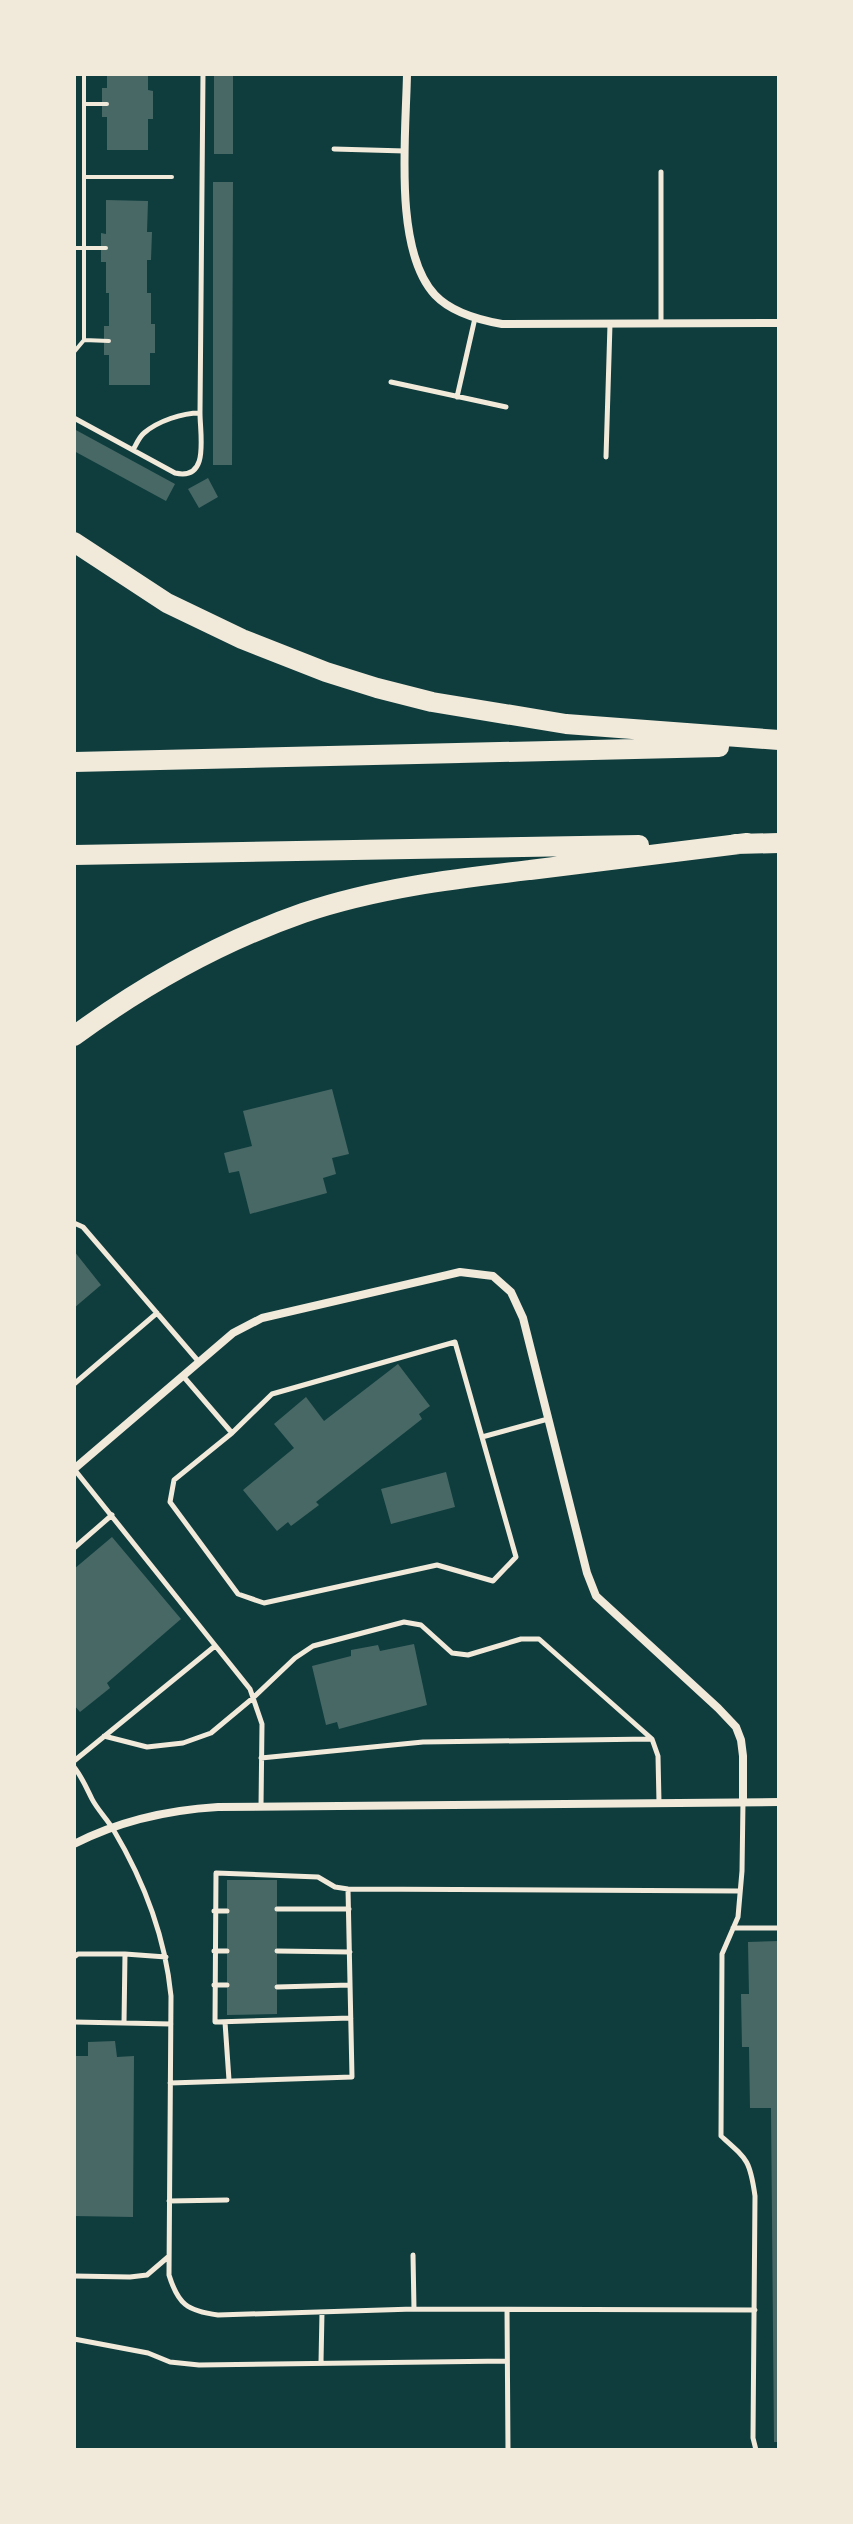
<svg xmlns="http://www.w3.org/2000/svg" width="853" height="2524" viewBox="0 0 853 2524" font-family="'Archivo Narrow',sans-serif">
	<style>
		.building { fill: #486865 }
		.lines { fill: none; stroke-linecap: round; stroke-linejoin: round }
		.path { stroke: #f1e9da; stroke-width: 4 }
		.service { stroke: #f1e9da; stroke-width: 5 }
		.minor { stroke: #f1e9da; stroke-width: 8 }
		.motorway { stroke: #f1e9da; stroke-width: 20 }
	</style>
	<rect width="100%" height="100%" fill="#0f3d3e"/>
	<!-- building -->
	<path class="building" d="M 107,74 L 148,74 L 148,90 L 153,91 L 153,119 L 148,119 L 148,150 L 107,150 L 107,117 L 102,117 L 102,88 L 107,88 Z
		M 214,74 L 233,74 L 233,154 L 214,154 Z
		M 213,182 L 233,182 L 232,465 L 213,465 Z
		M 106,200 L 148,201 L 147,232 L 152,232 L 151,260 L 147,260 L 147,293 L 151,293 L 151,324 L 155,324 L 155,353 L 150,353 L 150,385 L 109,385 L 109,355 L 104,355 L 104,326 L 109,326 L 109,293 L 106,293 L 106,262 L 101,262 L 101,233 L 106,234 Z
		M 74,429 L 175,484 L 166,501 L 74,451 Z
		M 208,478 L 218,497 L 199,508 L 188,489 Z
		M 332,1089 L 349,1154 L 332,1158 L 336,1174 L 323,1178 L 327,1193 L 250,1214 L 239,1171 L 229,1173 L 224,1153 L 252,1146 L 243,1111 Z
		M 74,1251 L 101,1285 L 74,1308 Z
		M 398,1364 L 430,1406 L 419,1414 L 422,1419 L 316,1502 L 319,1505 L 291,1526 L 288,1522 L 277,1531 L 243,1490 L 294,1448 L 274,1424 L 306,1397 L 324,1421 Z
		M 446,1472 L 455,1507 L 391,1524 L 381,1489 Z
		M 112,1537 L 181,1619 L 107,1683 L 110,1688 L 80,1712 L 74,1705 L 74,1569 Z
		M 414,1644 L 427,1705 L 339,1729 L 337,1722 L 326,1725 L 312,1666 L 351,1656 L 351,1650 L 378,1645 L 380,1651 Z
		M 227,1880 L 277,1880 L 277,2014 L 227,2015 Z
		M 779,1941 L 779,2442 L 774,2442 L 771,2108 L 750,2108 L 749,2047 L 742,2047 L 741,1994 L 749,1994 L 748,1942 Z
		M 115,2041 L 117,2057 L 134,2056 L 133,2217 L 74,2216 L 74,2056 L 88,2056 L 88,2042 Z"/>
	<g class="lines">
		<!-- path -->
		<path class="path" d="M 84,74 L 84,340 L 109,341
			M 85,104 L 107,104
			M 84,177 L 172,177
			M 74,248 L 106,248
			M 74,352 L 84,340"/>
		<!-- service -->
		<path class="service" d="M 334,149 L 405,151
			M 661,323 L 661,172
			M 391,382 L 506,407
			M 457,397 L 475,318
			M 74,418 L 175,473 C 210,481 200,436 200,413
			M 133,450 C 136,445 139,437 144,433 C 158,421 182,413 200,413 L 203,74
			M 606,457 L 610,324
			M 74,1223 L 83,1227 L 199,1362
			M 183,1376 L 232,1433 L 272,1394 L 455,1342 L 516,1557 L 493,1581 L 437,1565 L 264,1603 L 238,1594 L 170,1502 L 174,1480 L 232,1433
			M 74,1384 L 157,1313
			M 482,1437 L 548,1419
			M 74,1469 L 250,1689 L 262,1724 L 261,1806
			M 74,1548 L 112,1515
			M 104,1736 L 147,1747 L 183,1743 L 211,1733 L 253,1698 L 295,1658 L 313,1646 L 404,1622 L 421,1625 L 452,1653 L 468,1655 L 521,1639 L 539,1639 L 652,1739 L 658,1756 L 659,1802
			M 261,1758 L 423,1742 L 651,1739
			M 74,1761 L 215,1646
			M 74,1767 C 82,1777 86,1787 92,1799 C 97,1809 107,1819 113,1829 C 144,1881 165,1935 171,1996 L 169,2275 C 178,2304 187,2311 218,2315 L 414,2309 L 755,2310
			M 743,1802 L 742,1871 L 738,1917 L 722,1954 L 721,2136 C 747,2159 750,2160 755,2196 L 753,2438 L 756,2450
			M 277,1909 L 349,1909
			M 214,1911 L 227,1911
			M 733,1928 L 779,1928
			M 214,1951 L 227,1951
			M 277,1951 L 350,1952
			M 125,1954 L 124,2023 L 171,2024
			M 74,1957 L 78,1954 L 125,1954 L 166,1957
			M 214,1985 L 227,1985
			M 277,1987 L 350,1985
			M 351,2018 L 215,2022 L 216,1873 L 318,1877 L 335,1887 L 348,1889 L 740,1891
			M 74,2022 L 124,2023
			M 225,2022 L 229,2080
			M 170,2083 L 352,2077 L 348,1889
			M 169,2201 L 227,2200
			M 413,2255 L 414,2309
			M 74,2276 L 130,2277 L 147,2275 L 168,2257
			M 507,2310 L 508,2450
			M 74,2339 L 148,2353 L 170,2362 L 199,2365 L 507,2361
			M 321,2362 L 322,2312"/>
		<!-- minor -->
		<path class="minor" d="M 407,74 C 406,134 393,250 435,295 C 452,313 479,320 502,324 L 779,323
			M 74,1469 L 233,1333 L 262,1318 L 460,1272 L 493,1276 L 511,1292 L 523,1318 L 587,1573 L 596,1596 L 718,1708 L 736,1727 L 741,1740 L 743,1756 L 743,1802
			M 74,1844 C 119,1821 168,1810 218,1807 L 779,1802"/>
		<!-- motorway -->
		<path class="motorway" d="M 74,542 L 167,603 L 242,639 L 326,672 L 377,688 L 432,702 L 566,724 L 779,740
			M 74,762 L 719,747
			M 735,844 L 779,843
			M 74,855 L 639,845
			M 74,1036 C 145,984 220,942 303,913 C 377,888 454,879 530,870 C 602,861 675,852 747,843"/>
	</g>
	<!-- border -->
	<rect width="853" height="2524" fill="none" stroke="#f1e9da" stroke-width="152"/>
</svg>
